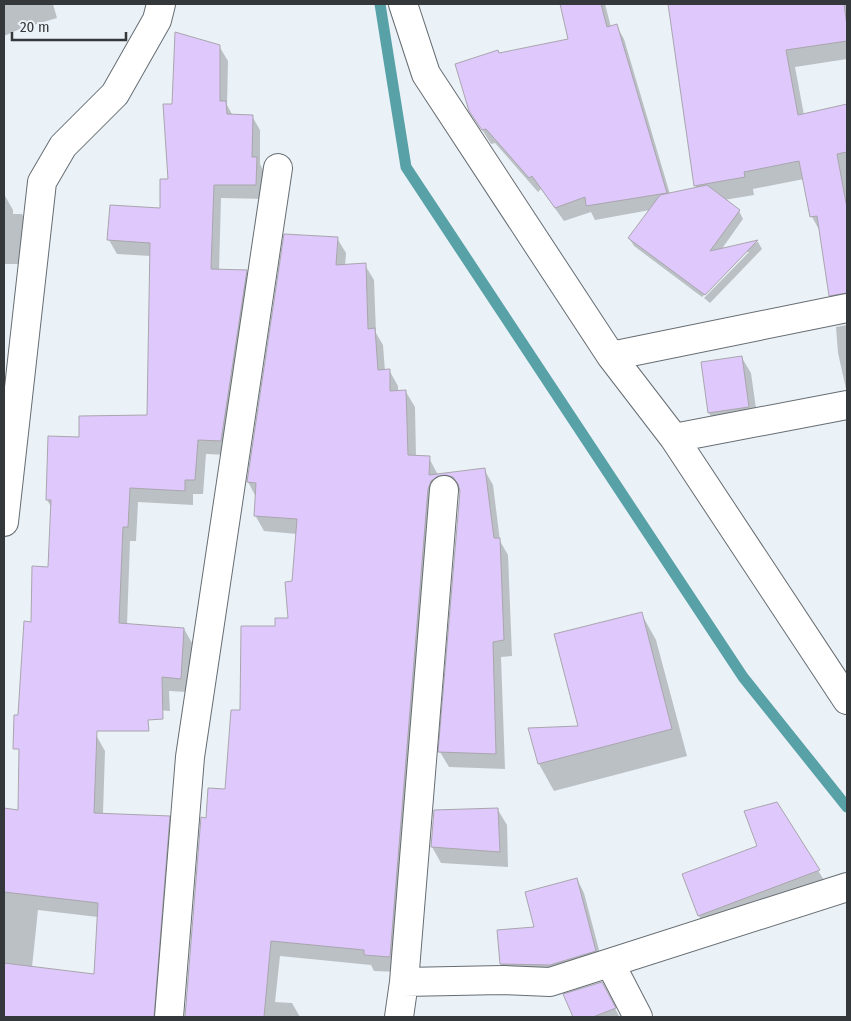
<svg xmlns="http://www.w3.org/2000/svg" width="851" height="1021" viewBox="0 0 851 1021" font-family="'Fira Sans Condensed',sans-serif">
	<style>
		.shadow { fill: #0003; fill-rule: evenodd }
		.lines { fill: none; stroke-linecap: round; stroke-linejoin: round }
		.stream { stroke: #57a1a7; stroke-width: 11 }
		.building { fill: #dec8fc; stroke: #a9a6ad }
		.minor-casing { stroke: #666d72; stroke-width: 30 }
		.minor { stroke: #fff; stroke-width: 28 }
	</style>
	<rect width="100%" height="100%" fill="#eaf1f7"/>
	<!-- shadow -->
	<path class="shadow" d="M 4,4 L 53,4 L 57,18 L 20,29 L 4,36 Z
		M 561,4 L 605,4 L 611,27 L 616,25 L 624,39 L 670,194 L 697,189 L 695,185 L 669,5 L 847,4 L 847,59 L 795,67 L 804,115 L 847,106 L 847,311 L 840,313 L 830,295 L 821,233 L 812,217 L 804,179 L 753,189 L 754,195 L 724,200 L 739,211 L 743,219 L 721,250 L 758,242 L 762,249 L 710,303 L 704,298 L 749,252 L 746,252 L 702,297 L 634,246 L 629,238 L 650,210 L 595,220 L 591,212 L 564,221 L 541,189 L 538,192 L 495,143 L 491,144 L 470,110 L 499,55 L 569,40 Z
		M 219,46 L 228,61 L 227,105 L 233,116 L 252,116 L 260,130 L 260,164 L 264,172 L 264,199 L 221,198 L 219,271 L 246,271 L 254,286 L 229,455 L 206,454 L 203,494 L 193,494 L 193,505 L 138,502 L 136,541 L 130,541 L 127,625 L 184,629 L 192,643 L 188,692 L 169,691 L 170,711 L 30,700 L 32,623 L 49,568 L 52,508 L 47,500 L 80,438 L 148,416 L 151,256 L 117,254 L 109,240 L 161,210 L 169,181 L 174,105 Z
		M 4,194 L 13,210 L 13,214 L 22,214 L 31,230 L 27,264 L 4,264 Z
		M 285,235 L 337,238 L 346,253 L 345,266 L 365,265 L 374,280 L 376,333 L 383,345 L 385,371 L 389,370 L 398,386 L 398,392 L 406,392 L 415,407 L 416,457 L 429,458 L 438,475 L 484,469 L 493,485 L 500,541 L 508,555 L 512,656 L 501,657 L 505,769 L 449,767 L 440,752 L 461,492 L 455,490 L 399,972 L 374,971 L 371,965 L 280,956 L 275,1002 L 292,1003 L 300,1017 L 186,1017 L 202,819 L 208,819 L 226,791 L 241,712 L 276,627 L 289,619 L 297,534 L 264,531 L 255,515 L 256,497 L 248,482 Z
		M 847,325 L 847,393 L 838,353 L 836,327 Z
		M 742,358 L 751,373 L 758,423 L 718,429 L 709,413 Z
		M 641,613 L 656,640 L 687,756 L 554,791 L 539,764 L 529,729 L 579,727 Z
		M 96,735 L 105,751 L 103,814 L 169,817 L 178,833 L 163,1017 L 4,1017 L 4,809 L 19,811 ZM 38,910 L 98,917 L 96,975 L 32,967 Z
		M 776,803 L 832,893 L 712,938 L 699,916 L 758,846 Z
		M 498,810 L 507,825 L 508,867 L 441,863 L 432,847 Z
		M 577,879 L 584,893 L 603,965 L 509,978 L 501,964 L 498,931 L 536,929 Z
		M 606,991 L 619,1016 L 616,1017 L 574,1017 L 565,995 Z"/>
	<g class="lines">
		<!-- stream -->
		<path class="stream" d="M 380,4 L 406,167 L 743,677 L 847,807"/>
	</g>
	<!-- building -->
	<path class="building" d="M 560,4 L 601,4 L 607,27 L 617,24 L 667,193 L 586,206 L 585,197 L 555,208 L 532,176 L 529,178 L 486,129 L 482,130 L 469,111 L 455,64 L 498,50 L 499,53 L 568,39 Z
		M 668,4 L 844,4 L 847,26 L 847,41 L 786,50 L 798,115 L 847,104 L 847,152 L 837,154 L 847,208 L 847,293 L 829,296 L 817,216 L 810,217 L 799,161 L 744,172 L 745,177 L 694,186 Z
		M 175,32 L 220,45 L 220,101 L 226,101 L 227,114 L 253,115 L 252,157 L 257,157 L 256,185 L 214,185 L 211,269 L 247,270 L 221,441 L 198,440 L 195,480 L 185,480 L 185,491 L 130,488 L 128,527 L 123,527 L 119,623 L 184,628 L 181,679 L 162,677 L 163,719 L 148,720 L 149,731 L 97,731 L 94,813 L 170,816 L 154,1017 L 4,1017 L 4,963 L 94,974 L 98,903 L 4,892 L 4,808 L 18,810 L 19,749 L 13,749 L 14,715 L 18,715 L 24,621 L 31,622 L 32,566 L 48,567 L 51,500 L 46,500 L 48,436 L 79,437 L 79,416 L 147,415 L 150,243 L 107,240 L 110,205 L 160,208 L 160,179 L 168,179 L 163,104 L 172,104 Z
		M 707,185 L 740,210 L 710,251 L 758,240 L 705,295 L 628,238 L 660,195 Z
		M 284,234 L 338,237 L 336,265 L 366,263 L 368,329 L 375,328 L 378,370 L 390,369 L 390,391 L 406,390 L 408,455 L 430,456 L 429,475 L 485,468 L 494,538 L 500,538 L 504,640 L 493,642 L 496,754 L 438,752 L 460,491 L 458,484 L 453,477 L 446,475 L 438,476 L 431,481 L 428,489 L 390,957 L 364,955 L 364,950 L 271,941 L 264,1017 L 185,1017 L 201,817 L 206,818 L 208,788 L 225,789 L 231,710 L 240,710 L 241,626 L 275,626 L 275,618 L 288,618 L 285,582 L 292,581 L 297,519 L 254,516 L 256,483 L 247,482 Z
		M 742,356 L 749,407 L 708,413 L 701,362 Z
		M 642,612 L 672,729 L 538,764 L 528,728 L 578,726 L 554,634 Z
		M 777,802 L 820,870 L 698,916 L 682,874 L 757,846 L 744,811 Z
		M 498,808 L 500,852 L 431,847 L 434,810 Z
		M 577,878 L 596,951 L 550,965 L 500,964 L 497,930 L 534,927 L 525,892 Z
		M 602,982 L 616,1008 L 593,1017 L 573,1017 L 563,994 Z"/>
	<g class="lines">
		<defs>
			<path id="minor" d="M 403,4 L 426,74 L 611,356 L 674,438 L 847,700
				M 611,356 L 847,308
				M 674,438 L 847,405
				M 4,522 L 42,182 L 63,146 L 115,94 L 157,20 L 161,4
				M 610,963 L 638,1017
				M 404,982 L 503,980 L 550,982 L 847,887
				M 169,1017 L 190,757 L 278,168
				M 399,1017 L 404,982 L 444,490"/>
		</defs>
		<!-- minor casing -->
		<use href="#minor" class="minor-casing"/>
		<!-- minor -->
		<use href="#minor" class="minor"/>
	</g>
	<!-- border -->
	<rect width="851" height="1021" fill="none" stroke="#35383a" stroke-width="10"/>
	<!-- scale -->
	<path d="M12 32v8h114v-8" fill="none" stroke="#35383a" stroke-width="2.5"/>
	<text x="20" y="32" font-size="15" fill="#35383a" stroke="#eaf1f7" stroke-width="4" paint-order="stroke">20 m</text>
</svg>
